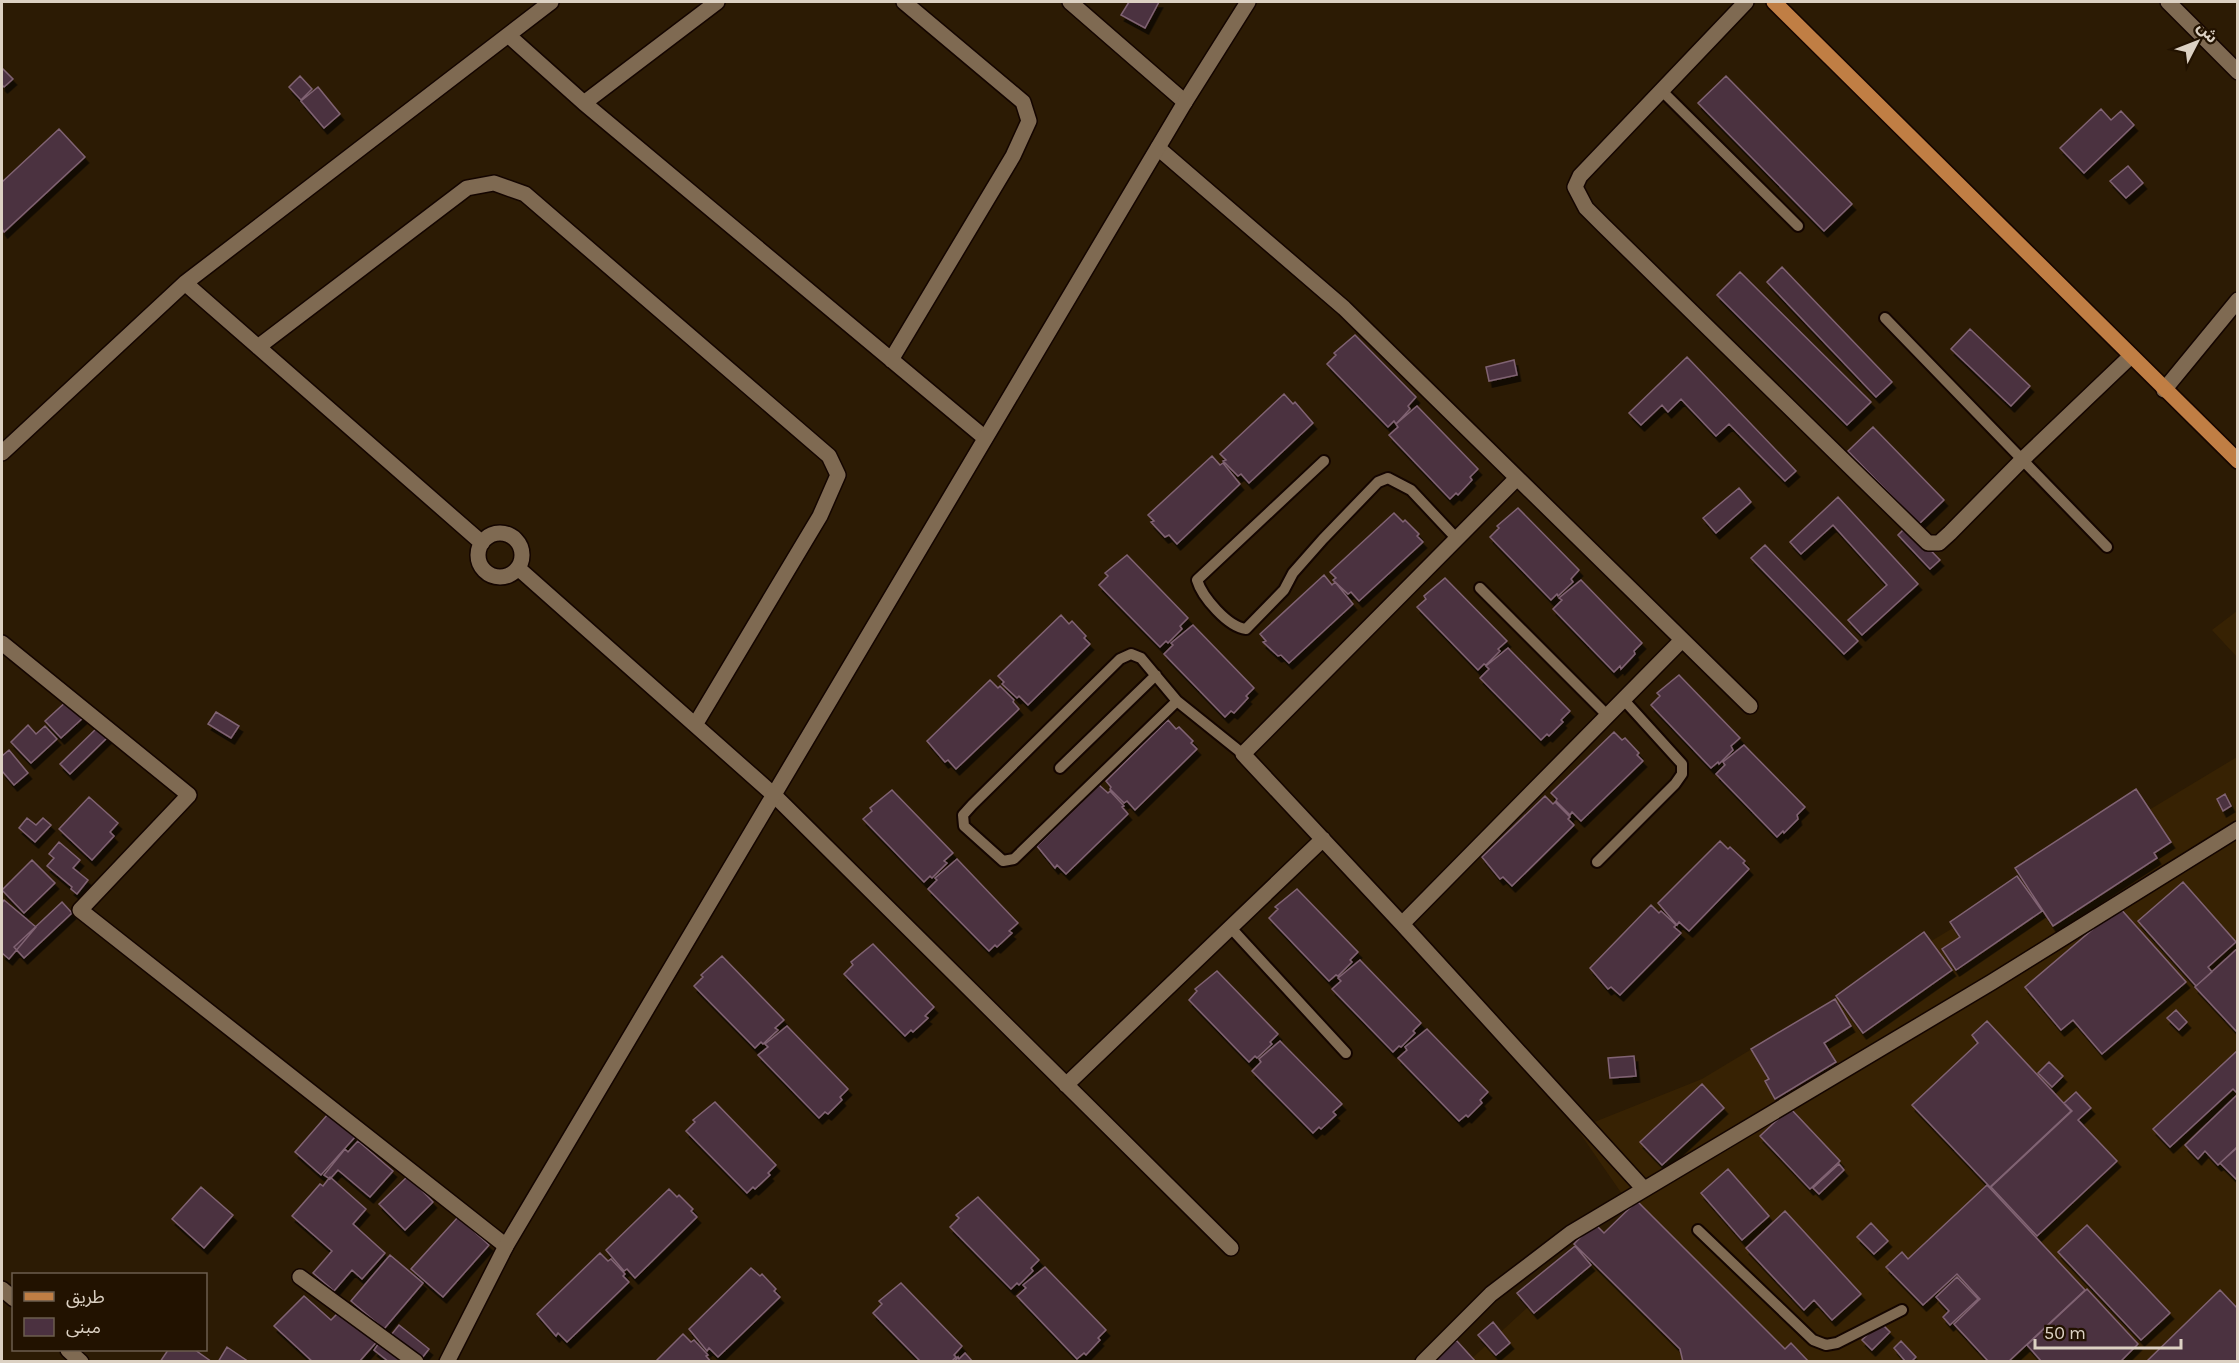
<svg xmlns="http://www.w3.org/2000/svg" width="2239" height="1363" viewBox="0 0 2239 1363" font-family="Karla,'Noto Sans Arabic',sans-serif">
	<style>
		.built { fill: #372203 }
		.building { fill: #4b3140; stroke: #806373; stroke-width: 1.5; filter: url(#shadow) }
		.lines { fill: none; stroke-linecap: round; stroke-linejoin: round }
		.service-casing { stroke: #140500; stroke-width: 14 }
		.minor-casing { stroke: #140500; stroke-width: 18 }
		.tertiary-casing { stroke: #140500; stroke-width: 18 }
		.secondary-casing { stroke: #140500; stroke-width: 18 }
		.primary-casing { stroke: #140500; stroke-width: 18 }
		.service { stroke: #7f6a52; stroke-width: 10 }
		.minor { stroke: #7f6a52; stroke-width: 15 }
		.tertiary { stroke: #7f6a52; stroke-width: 15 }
		.secondary { stroke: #7f6a52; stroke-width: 15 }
		.primary { stroke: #c07e44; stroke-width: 15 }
	</style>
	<defs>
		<filter id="shadow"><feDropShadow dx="3.5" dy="6" stdDeviation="0" flood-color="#0009"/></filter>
	</defs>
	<rect width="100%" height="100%" fill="#2c1b04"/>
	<!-- built -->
	<path class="built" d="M 2237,611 L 2237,657 L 2212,630 Z
		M 2237,757 L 2237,1361 L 1468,1362 L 1543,1293 L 1647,1230 L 1577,1129 L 1702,1079 Z"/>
	<!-- building -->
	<path class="building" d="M 1129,2 L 1159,2 L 1145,28 L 1121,15 Z
		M 2,68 L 13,79 L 4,87 L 2,85 Z
		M 300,76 L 312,89 L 301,100 L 289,87 Z
		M 1726,76 L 1852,204 L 1824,231 L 1698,103 Z
		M 318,87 L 340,114 L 324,128 L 301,101 Z
		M 2101,109 L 2111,120 L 2121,111 L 2134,125 L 2084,173 L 2060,148 Z
		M 59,129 L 85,157 L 4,232 L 2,229 L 2,182 Z
		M 2128,166 L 2143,183 L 2126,198 L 2110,181 Z
		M 1782,267 L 1892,382 L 1876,397 L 1767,282 Z
		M 1740,272 L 1871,402 L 1847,425 L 1717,295 Z
		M 1970,329 L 2030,386 L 2011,406 L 1951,349 Z
		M 1355,335 L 1416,397 L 1408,406 L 1410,409 L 1396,424 L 1394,421 L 1388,427 L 1327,364 L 1336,355 L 1334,353 Z
		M 1687,357 L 1796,471 L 1785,481 L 1729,424 L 1716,436 L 1681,399 L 1668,412 L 1662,405 L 1641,425 L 1629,413 Z
		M 1514,360 L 1517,375 L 1489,381 L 1486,367 Z
		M 1284,394 L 1293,404 L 1295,402 L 1313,423 L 1249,483 L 1241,474 L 1238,476 L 1223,461 L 1226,460 L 1220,454 Z
		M 1417,406 L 1478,469 L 1470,477 L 1472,480 L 1458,495 L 1456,493 L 1450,499 L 1389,435 L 1398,427 L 1396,424 Z
		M 1873,427 L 1944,500 L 1919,524 L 1848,451 Z
		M 1212,456 L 1220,465 L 1223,463 L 1240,484 L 1177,544 L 1169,535 L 1165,537 L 1151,522 L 1154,521 L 1148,515 Z
		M 1739,488 L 1751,502 L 1716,533 L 1703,518 Z
		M 1838,497 L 1918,584 L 1862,635 L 1848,620 L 1887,585 L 1833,525 L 1801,554 L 1790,542 Z
		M 1518,508 L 1579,570 L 1571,579 L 1573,582 L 1558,596 L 1557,594 L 1551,600 L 1490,537 L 1499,528 L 1497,526 Z
		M 1394,513 L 1403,522 L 1405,520 L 1419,534 L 1417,536 L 1423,542 L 1359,601 L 1351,592 L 1348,594 L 1333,580 L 1336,578 L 1330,572 Z
		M 1907,526 L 1940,560 L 1930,569 L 1898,535 Z
		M 1765,545 L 1858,641 L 1844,654 L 1751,558 Z
		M 1127,555 L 1188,618 L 1180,626 L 1182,629 L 1168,643 L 1166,641 L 1160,647 L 1099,585 L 1108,576 L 1105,573 Z
		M 1324,575 L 1332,585 L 1335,582 L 1353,604 L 1289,663 L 1281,655 L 1278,656 L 1263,642 L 1266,641 L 1260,634 Z
		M 1445,578 L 1507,641 L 1498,649 L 1500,651 L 1486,665 L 1484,664 L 1478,670 L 1417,607 L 1426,599 L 1424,596 Z
		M 1581,580 L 1642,643 L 1634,651 L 1635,654 L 1621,669 L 1620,666 L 1614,672 L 1553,609 L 1562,600 L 1559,598 Z
		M 1061,615 L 1069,624 L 1072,621 L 1086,636 L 1084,638 L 1090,644 L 1028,705 L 1019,696 L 1017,698 L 1002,684 L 1004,682 L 998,676 Z
		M 1193,625 L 1254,688 L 1246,696 L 1248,698 L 1234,713 L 1231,711 L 1225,717 L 1164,654 L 1173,645 L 1171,643 Z
		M 1508,648 L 1570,711 L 1561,720 L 1563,722 L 1549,736 L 1547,734 L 1541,740 L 1480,678 L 1489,669 L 1486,666 Z
		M 1679,675 L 1740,738 L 1731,746 L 1733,750 L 1719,764 L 1718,762 L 1711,768 L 1651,705 L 1660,696 L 1657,693 Z
		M 990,680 L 998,688 L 1000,686 L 1014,700 L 1013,702 L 1019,709 L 956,769 L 948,760 L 945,762 L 927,741 Z
		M 69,699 L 85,716 L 61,738 L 45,721 Z
		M 216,712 L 239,726 L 231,738 L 208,724 Z
		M 1168,720 L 1176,729 L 1179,727 L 1193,741 L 1191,743 L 1197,749 L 1135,810 L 1127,801 L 1124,803 L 1110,789 L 1111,787 L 1106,781 Z
		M 28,725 L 36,734 L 45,726 L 57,739 L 31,763 L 11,742 Z
		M 99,726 L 109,736 L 70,774 L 60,764 Z
		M 1614,732 L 1622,740 L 1625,738 L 1639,753 L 1637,755 L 1643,761 L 1581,821 L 1572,812 L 1570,815 L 1556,801 L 1557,799 L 1551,793 Z
		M 1744,745 L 1805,807 L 1797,815 L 1798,819 L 1784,833 L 1783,831 L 1777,837 L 1716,774 L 1725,765 L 1723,762 Z
		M 9,750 L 28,773 L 14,785 L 2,771 L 2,756 Z
		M 1099,785 L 1108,793 L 1110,791 L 1124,806 L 1122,807 L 1128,814 L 1066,874 L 1057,865 L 1055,868 L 1037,846 Z
		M 2136,789 L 2171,842 L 2154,853 L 2157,858 L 2053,926 L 2015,868 Z
		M 892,790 L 953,853 L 944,861 L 947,863 L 932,878 L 930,876 L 924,882 L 863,819 L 872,811 L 870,808 Z
		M 2225,794 L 2231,806 L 2223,811 L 2217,799 Z
		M 1545,796 L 1553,804 L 1555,802 L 1570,817 L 1568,819 L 1574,825 L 1512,886 L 1503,877 L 1500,879 L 1482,857 Z
		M 89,797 L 118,823 L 110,832 L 114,836 L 92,860 L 59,829 Z
		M 27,818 L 36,825 L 43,818 L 51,825 L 35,842 L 19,828 Z
		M 1720,841 L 1728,849 L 1730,847 L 1745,861 L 1743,863 L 1749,869 L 1689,931 L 1679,922 L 1677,925 L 1658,903 Z
		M 59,842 L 80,860 L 73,868 L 88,880 L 77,894 L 71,889 L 72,887 L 47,866 L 54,858 L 49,854 Z
		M 957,859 L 1018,923 L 1009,931 L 1012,933 L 997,947 L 995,945 L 989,951 L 928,889 L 937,880 L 935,878 Z
		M 32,860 L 55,883 L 24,913 L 2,890 Z
		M 2017,876 L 2042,911 L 1956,970 L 1942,949 L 1960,937 L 1950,922 Z
		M 2183,882 L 2236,942 L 2208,967 L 2212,972 L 2196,986 L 2138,921 Z
		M 1297,889 L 1358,952 L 1350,960 L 1352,962 L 1338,976 L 1336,975 L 1329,981 L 1269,918 L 1278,909 L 1275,907 Z
		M 4,900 L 36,927 L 9,959 L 2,953 L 2,903 Z
		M 62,902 L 72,913 L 24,958 L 14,947 Z
		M 1651,905 L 1659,913 L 1661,911 L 1676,925 L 1674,927 L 1681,933 L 1620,995 L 1611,987 L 1608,989 L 1590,968 Z
		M 2119,907 L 2186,982 L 2102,1054 L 2073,1020 L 2061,1030 L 2025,987 Z
		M 1924,932 L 1952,970 L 1863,1033 L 1836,996 Z
		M 873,944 L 934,1007 L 925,1016 L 928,1018 L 913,1032 L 911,1030 L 905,1036 L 844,974 L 853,965 L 851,962 Z
		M 2238,948 L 2238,1033 L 2195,987 Z
		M 722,956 L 784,1020 L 775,1028 L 778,1030 L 763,1044 L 761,1042 L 755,1048 L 694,986 L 703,977 L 701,975 Z
		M 1360,960 L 1421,1023 L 1413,1031 L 1415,1033 L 1401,1047 L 1399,1046 L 1393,1052 L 1332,989 L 1341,981 L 1338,978 Z
		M 1217,971 L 1278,1034 L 1270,1042 L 1272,1044 L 1257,1058 L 1255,1056 L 1249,1062 L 1189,1000 L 1197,991 L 1195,989 Z
		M 1835,999 L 1851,1026 L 1824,1043 L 1836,1062 L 1775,1099 L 1765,1081 L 1769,1079 L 1751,1049 Z
		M 2176,1010 L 2187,1022 L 2179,1030 L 2167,1018 Z
		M 1987,1021 L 2071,1111 L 1990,1187 L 1912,1105 L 1978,1043 L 1972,1035 Z
		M 787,1026 L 848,1089 L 840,1097 L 842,1100 L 828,1114 L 825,1112 L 819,1118 L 758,1055 L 768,1047 L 765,1044 Z
		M 1427,1029 L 1488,1092 L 1480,1100 L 1482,1103 L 1468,1117 L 1466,1115 L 1459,1121 L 1398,1058 L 1407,1050 L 1405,1047 Z
		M 1280,1041 L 1342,1104 L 1333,1112 L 1336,1115 L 1321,1129 L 1319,1127 L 1313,1133 L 1252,1071 L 1261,1062 L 1259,1059 Z
		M 2238,1050 L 2238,1094 L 2233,1089 L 2170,1147 L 2153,1129 Z
		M 1634,1056 L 1636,1076 L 1610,1078 L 1608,1058 Z
		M 2049,1062 L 2063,1076 L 2052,1087 L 2038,1073 Z
		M 1702,1084 L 1724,1108 L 1662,1165 L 1640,1142 Z
		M 2076,1092 L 2091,1108 L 2078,1120 L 2117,1161 L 2037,1236 L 1991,1187 L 2072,1111 L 2064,1103 Z
		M 2237,1095 L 2238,1146 L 2218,1165 L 2205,1151 L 2198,1159 L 2185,1145 Z
		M 715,1102 L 776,1165 L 768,1173 L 770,1175 L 755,1189 L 753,1187 L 747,1193 L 686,1131 L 695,1122 L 693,1120 Z
		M 1790,1108 L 1840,1161 L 1810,1189 L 1760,1136 Z
		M 328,1114 L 355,1137 L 321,1175 L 295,1152 Z
		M 358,1141 L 393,1171 L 370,1197 L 338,1170 L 330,1179 L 324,1175 L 345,1149 L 348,1152 Z
		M 2238,1147 L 2238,1181 L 2220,1163 Z
		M 1839,1164 L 1844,1170 L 1819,1194 L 1813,1188 Z
		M 1728,1169 L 1769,1216 L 1742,1240 L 1701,1193 Z
		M 408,1176 L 433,1202 L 405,1230 L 379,1204 Z
		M 330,1177 L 366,1209 L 353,1224 L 385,1253 L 362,1279 L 352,1270 L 334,1291 L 313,1273 L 332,1251 L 292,1216 L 320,1184 L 323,1186 Z
		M 1987,1185 L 2085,1290 L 2008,1362 L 1989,1362 L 1954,1324 L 1980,1299 L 1957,1274 L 1923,1305 L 1886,1267 L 1902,1252 L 1908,1259 Z
		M 201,1187 L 233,1215 L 204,1248 L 172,1219 Z
		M 669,1189 L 677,1197 L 679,1195 L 693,1209 L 691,1211 L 697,1217 L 635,1278 L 627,1269 L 624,1271 L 606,1250 Z
		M 978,1197 L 1039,1260 L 1031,1268 L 1033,1271 L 1019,1285 L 1017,1283 L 1011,1289 L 950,1227 L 959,1218 L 956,1215 Z
		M 1637,1201 L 1785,1349 L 1791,1343 L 1809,1362 L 1683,1362 L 1680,1349 L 1574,1244 L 1594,1223 L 1604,1233 Z
		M 1785,1211 L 1861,1294 L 1832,1320 L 1814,1300 L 1804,1310 L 1746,1248 Z
		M 458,1217 L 489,1245 L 443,1297 L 411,1269 Z
		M 1871,1223 L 1888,1241 L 1874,1254 L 1857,1237 Z
		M 2087,1225 L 2170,1313 L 2141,1340 L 2058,1252 Z
		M 1575,1246 L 1591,1265 L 1534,1313 L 1517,1293 Z
		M 600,1253 L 608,1261 L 611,1259 L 625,1274 L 623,1276 L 629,1282 L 567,1342 L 558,1333 L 556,1336 L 537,1314 Z
		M 390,1255 L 423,1283 L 384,1329 L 351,1301 Z
		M 1045,1267 L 1106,1330 L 1098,1338 L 1100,1340 L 1086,1355 L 1084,1353 L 1077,1359 L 1017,1296 L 1026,1288 L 1023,1285 Z
		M 751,1268 L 760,1276 L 762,1274 L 776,1289 L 774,1291 L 780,1297 L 718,1357 L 709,1348 L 707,1351 L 689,1329 Z
		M 1957,1277 L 1978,1299 L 1950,1325 L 1943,1317 L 1949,1311 L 1936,1297 Z
		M 901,1283 L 962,1346 L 954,1355 L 956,1357 L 951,1362 L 921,1362 L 873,1313 L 882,1304 L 879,1301 Z
		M 2087,1289 L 2138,1344 L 2120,1362 L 2042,1362 L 2027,1345 Z
		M 2220,1290 L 2238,1309 L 2238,1362 L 2146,1362 Z
		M 304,1296 L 331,1320 L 345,1306 L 380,1338 L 359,1362 L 313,1362 L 274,1326 Z
		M 1493,1322 L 1510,1343 L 1496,1355 L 1478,1335 Z
		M 1880,1322 L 1890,1332 L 1872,1350 L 1862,1340 Z
		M 399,1325 L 429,1349 L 422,1358 L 391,1335 Z
		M 683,1334 L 691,1342 L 694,1340 L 708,1355 L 706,1356 L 711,1362 L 655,1362 Z
		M 381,1340 L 409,1362 L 389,1362 L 374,1350 Z
		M 1456,1340 L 1476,1362 L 1433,1362 Z
		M 1901,1341 L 1916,1357 L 1911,1362 L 1906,1362 L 1894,1348 Z
		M 227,1347 L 249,1362 L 218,1362 Z
		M 168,1350 L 195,1350 L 212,1362 L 160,1362 Z
		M 965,1353 L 973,1362 L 954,1362 L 958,1357 L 959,1359 Z"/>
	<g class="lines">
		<defs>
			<path id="service" d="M 1661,90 L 1798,226
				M 1885,318 L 2107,547
				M 1324,461 L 1197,580 C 1202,597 1228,627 1246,629 L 1284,590 L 1293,573 L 1323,539 L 1378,482 L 1388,478 L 1411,490 L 1457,539
				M 1480,588 L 1607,715
				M 1177,701 L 1014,859 L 1003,861 L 964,826 L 963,815 L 972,805 L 1120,659 L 1131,654 L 1141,658 L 1177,701 L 1243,754
				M 1060,768 L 1156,675
				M 1597,862 L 1675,784 L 1682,774 L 1682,764 L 1623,699
				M 1231,928 L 1346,1053
				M 1698,1230 L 1813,1340 L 1826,1345 L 1837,1343 L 1902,1310"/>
			<path id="minor" d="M 1070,2 L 1185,102
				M 1746,2 L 1580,176 L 1575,187 L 1586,208 L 1603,225 L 1928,543 L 1939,543 L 1950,533 L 2022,460 L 2131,356
				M 2168,2 L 2238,72
				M 508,35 L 584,103 L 985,438
				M 584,103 L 717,2
				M 1158,148 L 1344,308 L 1750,706
				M 185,283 L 482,543
				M 258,347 L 467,188 L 494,183 L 525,194 L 829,456 L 838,475 L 820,516 L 695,725
				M 891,360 L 1013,156 L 1029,121 L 1023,102 L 904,2
				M 2,453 L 185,283 L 551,2
				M 1517,478 L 1243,754 L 1402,924 L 1644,1189
				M478 555a22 22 0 1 1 44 0a22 22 0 1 1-44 0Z
				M 518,568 L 774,795 L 1231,1248
				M 2,643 L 189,795 L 80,910 L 506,1246
				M 1402,924 L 1682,640
				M 1066,1085 L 1323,839
				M 300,1277 L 416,1362
				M 2,1289 L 14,1299
				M 68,1350 L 81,1362
				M 1423,1362 L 1491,1294 L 1571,1233 L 1992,982 L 2238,829"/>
			<path id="tertiary" d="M 447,1362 L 506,1246 L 1185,102 L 1248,2"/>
			<path id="secondary" d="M 2164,390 L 2238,300"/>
			<path id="primary" d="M 1774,2 L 2238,461"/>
		</defs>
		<!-- service casing -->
		<use href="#service" class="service-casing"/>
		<!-- minor casing -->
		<use href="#minor" class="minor-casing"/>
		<!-- tertiary casing -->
		<use href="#tertiary" class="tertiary-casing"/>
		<!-- secondary casing -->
		<use href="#secondary" class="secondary-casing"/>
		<!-- primary casing -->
		<use href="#primary" class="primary-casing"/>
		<!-- service -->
		<use href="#service" class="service"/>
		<!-- minor -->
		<use href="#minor" class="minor"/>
		<!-- tertiary -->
		<use href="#tertiary" class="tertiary"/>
		<!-- secondary -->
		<use href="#secondary" class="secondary"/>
		<!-- primary -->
		<use href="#primary" class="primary"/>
	</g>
	<!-- border -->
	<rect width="2239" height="1363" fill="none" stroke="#dcd1c3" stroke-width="6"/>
	<!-- legend -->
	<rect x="12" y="1273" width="195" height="78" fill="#221200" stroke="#6c5e4e" stroke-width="1.5"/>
	<rect x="24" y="1292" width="30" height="9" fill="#c07e44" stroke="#6c5e4e" stroke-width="1.5"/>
	<text x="66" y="1303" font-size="18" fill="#dcd1c3">طريق</text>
	<rect x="24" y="1318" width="30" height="18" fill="#4b3140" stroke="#6c5e4e" stroke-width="1.5"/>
	<text x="66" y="1333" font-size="18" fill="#dcd1c3">مبنى</text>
	<!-- north arrow -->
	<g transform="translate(2197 42) rotate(48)" stroke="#221200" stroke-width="4.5" paint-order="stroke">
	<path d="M0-4.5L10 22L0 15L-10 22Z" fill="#dcd1c3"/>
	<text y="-9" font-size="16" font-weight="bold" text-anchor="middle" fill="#dcd1c3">ش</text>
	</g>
	<!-- scale -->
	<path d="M2035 1339v9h146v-9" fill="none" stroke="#dcd1c3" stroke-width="3"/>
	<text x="2044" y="1339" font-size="18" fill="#dcd1c3" stroke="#221200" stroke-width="4.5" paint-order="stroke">50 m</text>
</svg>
